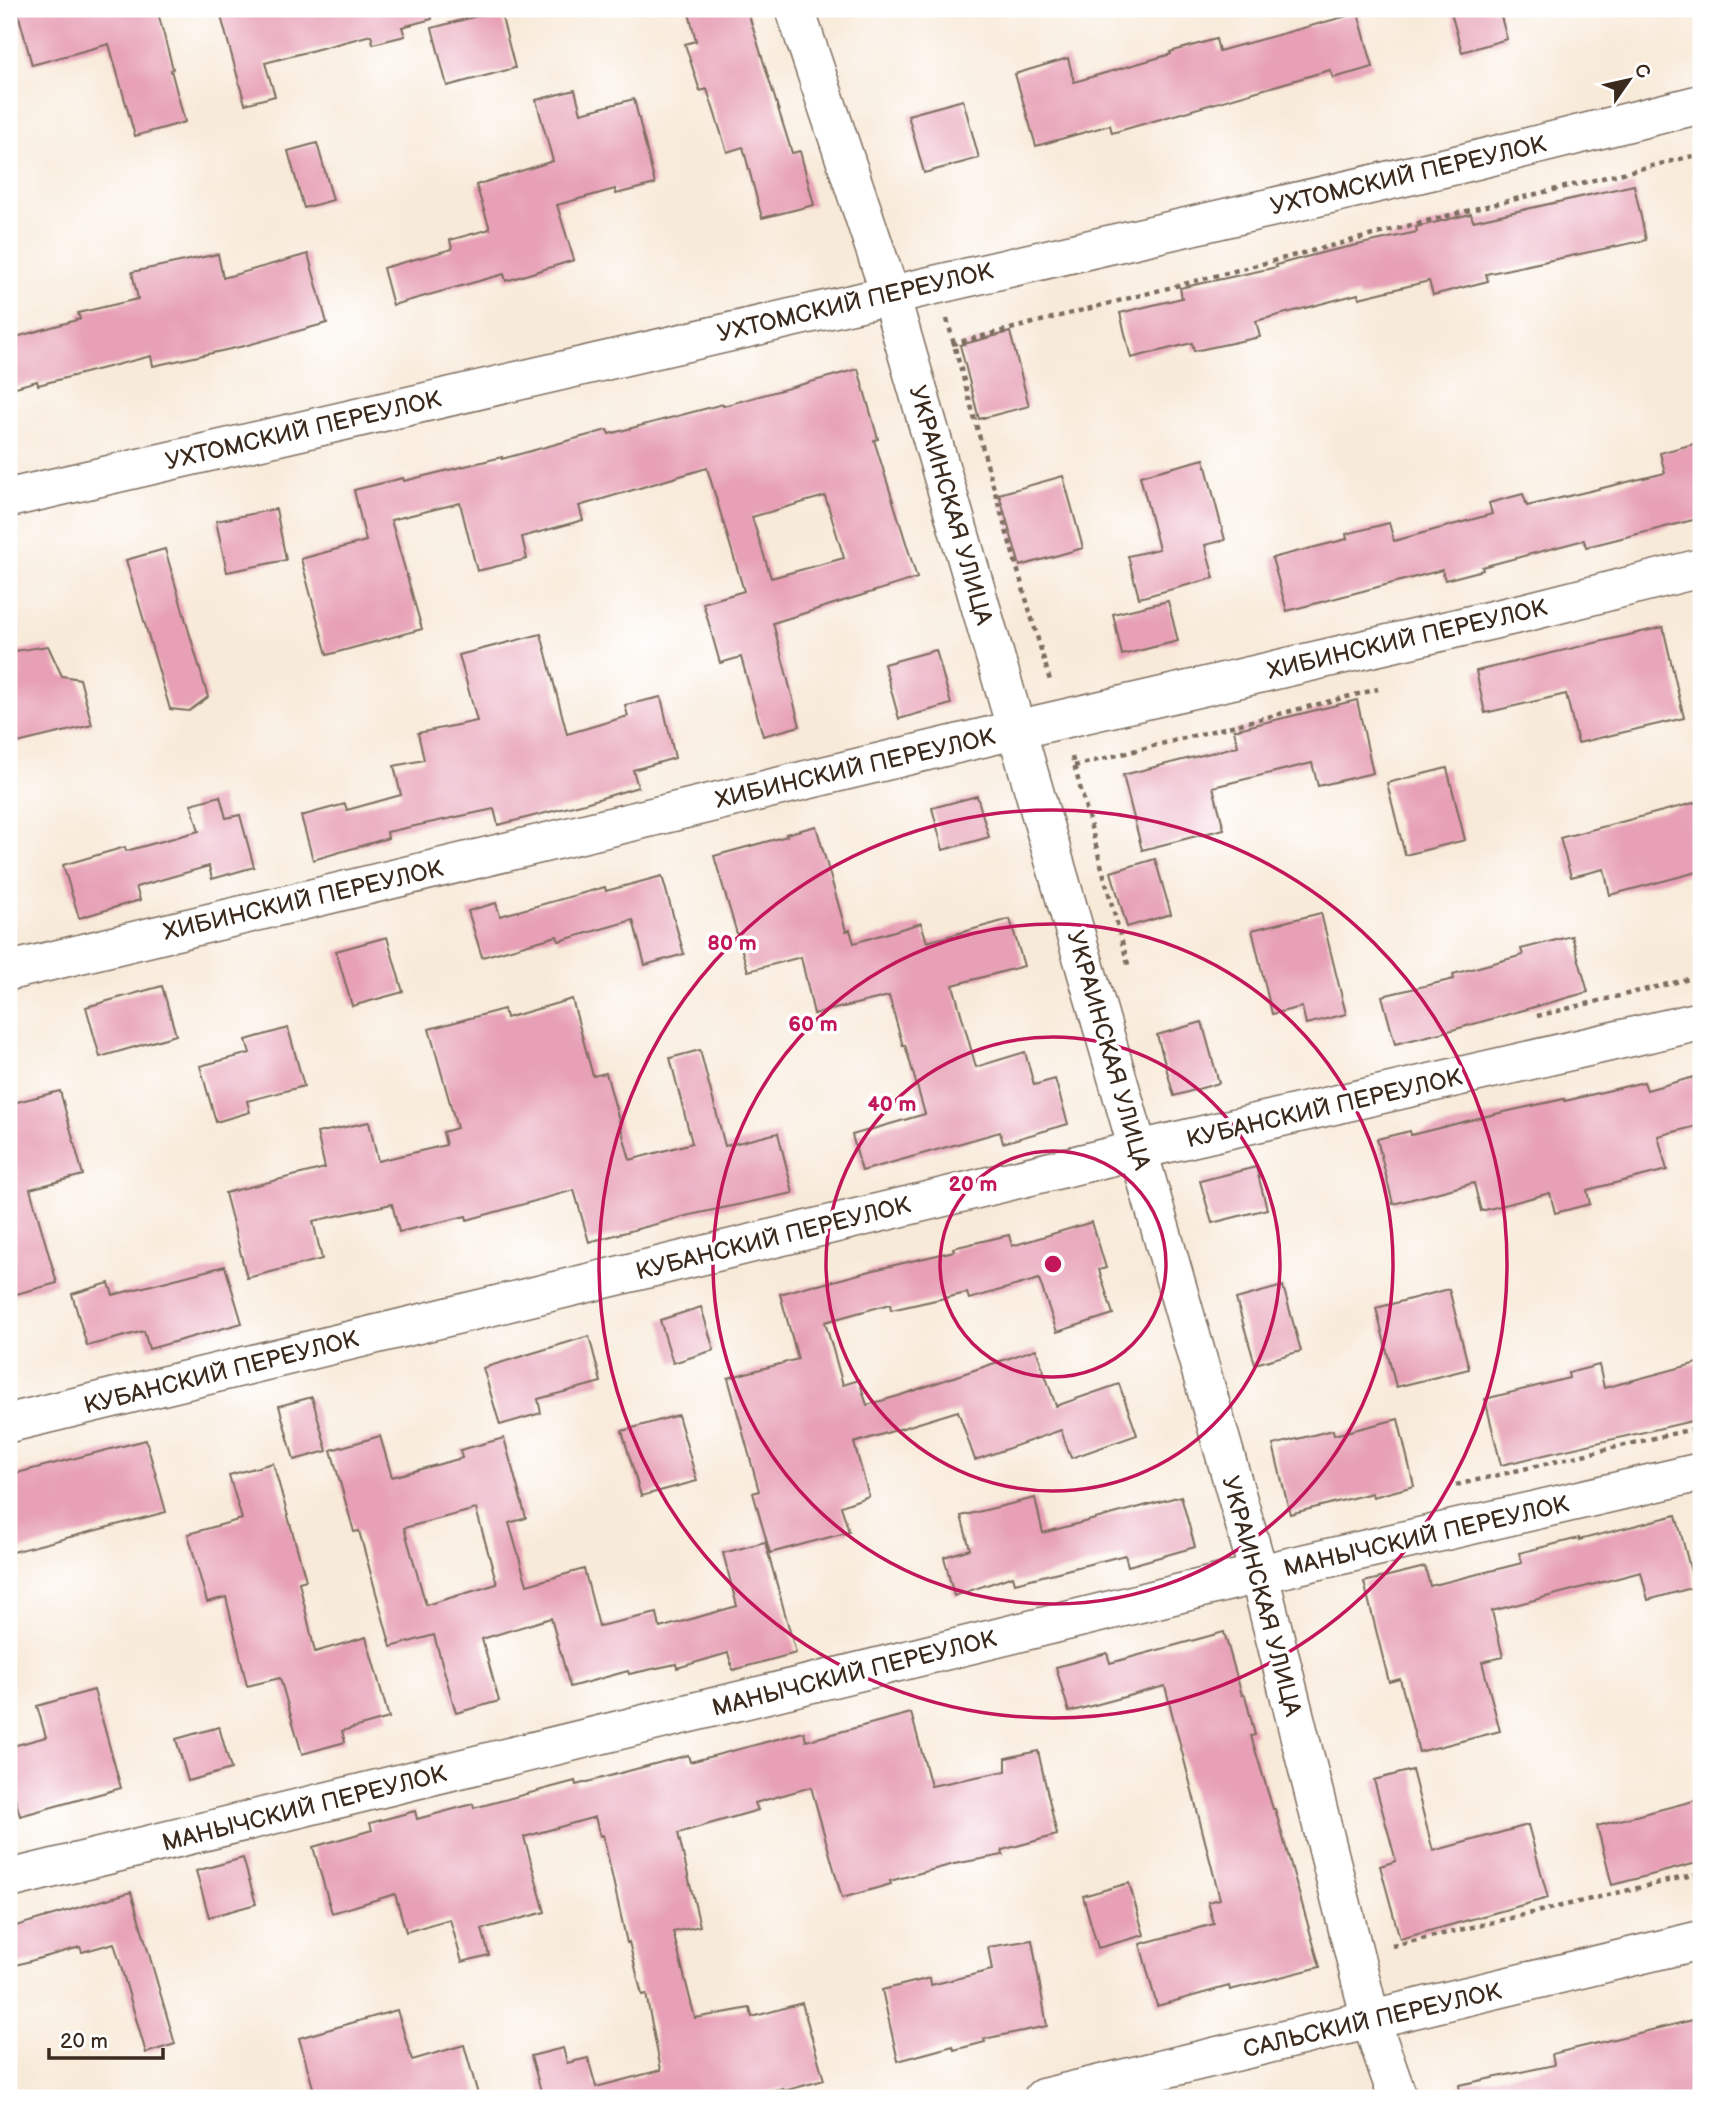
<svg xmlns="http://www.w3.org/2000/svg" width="1710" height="2107" viewBox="0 0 1710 2107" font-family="'Balsamiq Sans',sans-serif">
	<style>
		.building { fill: #e7a0b6; fill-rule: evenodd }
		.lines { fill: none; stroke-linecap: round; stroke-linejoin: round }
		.minor-casing { stroke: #7d6d5f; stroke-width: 41 }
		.secondary-casing { stroke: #7d6d5f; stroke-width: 41 }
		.path { stroke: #7d6d5f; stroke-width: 4.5; stroke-dasharray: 5 5; stroke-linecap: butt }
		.minor { stroke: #fff; stroke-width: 38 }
		.secondary { stroke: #fff; stroke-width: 38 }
		.ring { fill: none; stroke: #c2185b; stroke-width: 3.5 }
		.labels { text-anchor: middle; stroke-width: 7; stroke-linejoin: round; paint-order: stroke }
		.street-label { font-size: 24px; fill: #3b2a1e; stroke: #fff }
		.centre { fill: #c2185b; stroke: #fff; stroke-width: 3.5 }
		.ring-label { font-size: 21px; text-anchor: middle; font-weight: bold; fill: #c2185b; stroke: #fff; stroke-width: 7; stroke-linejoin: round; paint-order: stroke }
	</style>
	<rect width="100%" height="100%" fill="#fff"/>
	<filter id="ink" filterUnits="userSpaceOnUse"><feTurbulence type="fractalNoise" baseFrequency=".0143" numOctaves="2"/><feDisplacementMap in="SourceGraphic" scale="14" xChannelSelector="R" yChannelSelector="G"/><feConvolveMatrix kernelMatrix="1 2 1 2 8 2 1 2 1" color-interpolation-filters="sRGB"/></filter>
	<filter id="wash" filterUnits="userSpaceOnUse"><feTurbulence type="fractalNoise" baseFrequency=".00686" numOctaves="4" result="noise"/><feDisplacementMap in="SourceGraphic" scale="28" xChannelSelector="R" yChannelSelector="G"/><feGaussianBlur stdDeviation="1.57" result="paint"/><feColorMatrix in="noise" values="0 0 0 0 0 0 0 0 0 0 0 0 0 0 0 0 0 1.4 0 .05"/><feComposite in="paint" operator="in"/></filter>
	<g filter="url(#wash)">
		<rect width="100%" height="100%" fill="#f8ead9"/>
		<g id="blocks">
			<!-- building -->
			<path class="building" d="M 17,9 L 157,9 L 173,69 L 171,70 L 185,122 L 135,136 L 109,44 L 32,65 Z
				M 219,9 L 431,9 L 432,19 L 402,27 L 405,36 L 373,44 L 371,35 L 265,63 L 275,96 L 245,104 Z
				M 688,9 L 747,9 L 792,153 L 800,151 L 814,205 L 762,218 L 743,147 L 727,152 L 707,89 L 700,91 L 685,44 L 696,41 Z
				M 1450,9 L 1499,9 L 1507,39 L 1462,52 Z
				M 500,10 L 515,68 L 447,86 L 432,28 Z
				M 1358,13 L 1373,67 L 1333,78 L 1330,70 L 1112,133 L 1110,125 L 1036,146 L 1015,74 L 1068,58 L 1074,82 L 1171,54 L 1170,52 L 1216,39 L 1219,51 Z
				M 575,90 L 581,113 L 634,99 L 655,184 L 616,194 L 615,189 L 557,205 L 574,260 L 506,281 L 504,274 L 393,305 L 383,268 L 452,249 L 450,240 L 490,229 L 476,185 L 553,161 L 536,100 Z
				M 963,100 L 979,158 L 924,173 L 908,115 Z
				M 317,143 L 333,200 L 304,208 L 288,151 Z
				M 1634,185 L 1646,240 L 1486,274 L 1488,281 L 1433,295 L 1429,281 L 1359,298 L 1358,294 L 1256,321 L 1260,337 L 1194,351 L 1192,343 L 1131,358 L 1120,313 L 1182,298 L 1180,288 L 1277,267 L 1276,265 L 1325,252 L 1417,232 L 1416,227 L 1471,214 L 1473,221 Z
				M 218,254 L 223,278 L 308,254 L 327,323 L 244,346 L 153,366 L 151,356 L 38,385 L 37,381 L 9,389 L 9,339 L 80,319 L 78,313 L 138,299 L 132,272 Z
				M 1010,332 L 1029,406 L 979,419 L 960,345 Z
				M 858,369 L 878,439 L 874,440 L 917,578 L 773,623 L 800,726 L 763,736 L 741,657 L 720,663 L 703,603 L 744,591 L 707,468 L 579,506 L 583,520 L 522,537 L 527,559 L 477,571 L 460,503 L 391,520 L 422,629 L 327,655 L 301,559 L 366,541 L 354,490 L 403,478 L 404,481 L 502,457 L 502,459 L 607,430 L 609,434 L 723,404 L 723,406 ZM 825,496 L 844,558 L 771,578 L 752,517 Z
				M 1701,442 L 1701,518 L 1586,547 L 1584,540 L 1482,567 L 1483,570 L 1445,580 L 1442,570 L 1287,611 L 1272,558 L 1347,539 L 1346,534 L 1389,523 L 1394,541 L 1492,514 L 1489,503 L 1523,494 L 1527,506 L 1665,473 L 1660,453 Z
				M 1204,459 L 1225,540 L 1205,545 L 1214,578 L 1139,598 L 1128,556 L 1159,549 L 1140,476 Z
				M 1063,476 L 1083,548 L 1020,566 L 999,494 Z
				M 276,509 L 286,560 L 227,572 L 216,521 Z
				M 165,549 L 208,697 L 189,711 L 170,709 L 126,560 Z
				M 1168,601 L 1178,641 L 1122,655 L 1113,614 Z
				M 1663,627 L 1684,718 L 1578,743 L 1566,694 L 1485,713 L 1476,671 Z
				M 541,634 L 567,734 L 628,716 L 625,705 L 661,697 L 675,758 L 633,770 L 638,787 L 585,803 L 498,825 L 494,809 L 387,832 L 388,838 L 313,860 L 301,816 L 345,804 L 347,810 L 401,795 L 394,766 L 424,760 L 418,733 L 477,721 L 459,655 Z
				M 48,646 L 62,676 L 80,679 L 92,725 L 9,745 L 9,660 L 15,651 Z
				M 936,650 L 951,704 L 899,719 L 884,664 Z
				M 1357,700 L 1373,773 L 1318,786 L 1312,763 L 1213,787 L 1224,829 L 1142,850 L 1123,775 L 1238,746 L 1234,730 Z
				M 1447,768 L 1465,840 L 1405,855 L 1387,783 Z
				M 220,796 L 226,818 L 240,815 L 254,867 L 212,879 L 209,866 L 136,887 L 140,900 L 79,918 L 63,865 L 125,847 L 126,851 L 199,831 L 191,804 Z
				M 977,796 L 989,837 L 943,850 L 932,808 Z
				M 1701,801 L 1701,871 L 1610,895 L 1604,869 L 1571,877 L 1560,838 Z
				M 816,826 L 846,931 L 850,930 L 854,943 L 921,923 L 927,942 L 1010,919 L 1024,966 L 953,985 L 976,1067 L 1025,1052 L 1034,1085 L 1055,1079 L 1068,1124 L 1003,1143 L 1000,1132 L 862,1171 L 852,1135 L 925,1114 L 905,1045 L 903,1046 L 889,996 L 814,1014 L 801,957 L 748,971 L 714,856 L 787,836 L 786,834 Z
				M 1155,859 L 1171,914 L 1127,927 L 1111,872 Z
				M 662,876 L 684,954 L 645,965 L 633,920 L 559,941 L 557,936 L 482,957 L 468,911 L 496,903 L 500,916 L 605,887 L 606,891 Z
				M 1321,913 L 1346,1014 L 1306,1024 L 1302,1007 L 1272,1014 L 1252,930 Z
				M 1572,936 L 1588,992 L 1452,1030 L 1395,1044 L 1382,996 L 1454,979 L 1453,974 L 1523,955 L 1521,949 Z
				M 387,937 L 403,992 L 352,1006 L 336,951 Z
				M 162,986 L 176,1035 L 100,1057 L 86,1007 Z
				M 572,999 L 593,1076 L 606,1073 L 630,1160 L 692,1143 L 670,1058 L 700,1050 L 725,1146 L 778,1133 L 793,1193 L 690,1215 L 589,1242 L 574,1190 L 467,1220 L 466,1216 L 399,1232 L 392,1204 L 313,1221 L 322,1259 L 247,1278 L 225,1193 L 325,1168 L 317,1133 L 369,1122 L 378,1161 L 446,1145 L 443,1132 L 457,1128 L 429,1029 L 504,1009 L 506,1018 Z
				M 1202,1022 L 1219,1083 L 1174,1096 L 1157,1035 Z
				M 288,1028 L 304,1086 L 247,1101 L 250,1112 L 216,1122 L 200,1066 L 250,1053 L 246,1040 Z
				M 1701,1075 L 1701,1125 L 1658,1136 L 1667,1170 L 1587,1190 L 1590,1204 L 1555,1213 L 1550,1193 L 1481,1211 L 1474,1183 L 1393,1204 L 1377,1139 L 1410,1131 L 1411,1135 L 1495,1114 L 1564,1099 L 1565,1101 L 1644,1082 L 1647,1090 Z
				M 60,1091 L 83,1175 L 30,1189 L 57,1283 L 9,1296 L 9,1104 Z
				M 1256,1167 L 1267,1209 L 1212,1223 L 1200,1181 Z
				M 1092,1222 L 1106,1268 L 1099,1270 L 1113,1314 L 1057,1332 L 1039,1279 L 969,1299 L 967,1293 L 891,1310 L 890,1304 L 825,1322 L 843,1385 L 859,1380 L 867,1405 L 898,1396 L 1036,1349 L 1056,1406 L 1119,1384 L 1137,1435 L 1071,1458 L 1061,1430 L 975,1460 L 958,1411 L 854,1443 L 869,1496 L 841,1506 L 849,1532 L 770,1553 L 753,1493 L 759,1491 L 728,1378 L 798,1359 L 780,1294 L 815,1284 L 815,1286 L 878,1269 L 954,1251 L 953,1248 L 1009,1235 L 1012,1246 Z
				M 225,1266 L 242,1323 L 149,1349 L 144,1331 L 87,1346 L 72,1294 L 109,1283 L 113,1295 Z
				M 1283,1286 L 1301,1351 L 1255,1364 L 1236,1299 Z
				M 1449,1289 L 1469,1369 L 1396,1387 L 1376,1308 Z
				M 701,1307 L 714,1350 L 673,1363 L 660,1320 Z
				M 589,1336 L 601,1382 L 538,1399 L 541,1413 L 500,1425 L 483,1368 Z
				M 1701,1362 L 1701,1419 L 1501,1465 L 1485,1399 L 1569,1378 L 1568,1373 L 1599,1365 L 1604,1388 Z
				M 312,1397 L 327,1451 L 294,1460 L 279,1406 Z
				M 678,1415 L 697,1481 L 641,1496 L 622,1431 Z
				M 1398,1419 L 1414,1486 L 1373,1497 L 1372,1493 L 1290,1514 L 1273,1445 L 1333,1430 L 1334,1435 Z
				M 380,1436 L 392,1477 L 462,1458 L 460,1450 L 504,1438 L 526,1518 L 509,1523 L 527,1585 L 584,1569 L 599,1626 L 657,1613 L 660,1628 L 737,1606 L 723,1553 L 765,1542 L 796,1653 L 733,1670 L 728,1653 L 677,1668 L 676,1664 L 629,1674 L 628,1671 L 570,1687 L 551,1618 L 482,1639 L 499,1701 L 456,1713 L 434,1635 L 391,1647 L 359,1531 L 354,1532 L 331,1450 ZM 476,1509 L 497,1584 L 426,1605 L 404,1528 Z
				M 146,1440 L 166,1512 L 9,1553 L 9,1475 Z
				M 273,1463 L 306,1580 L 299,1582 L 315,1652 L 366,1637 L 389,1718 L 342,1731 L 345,1742 L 302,1754 L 280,1678 L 247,1686 L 226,1597 L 207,1602 L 188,1534 L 242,1519 L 229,1475 Z
				M 1181,1496 L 1195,1547 L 1128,1566 L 1125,1555 L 1015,1583 L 1013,1576 L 954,1596 L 944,1557 L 970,1549 L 961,1516 L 1035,1498 L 1043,1533 Z
				M 1676,1515 L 1695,1587 L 1648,1600 L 1641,1572 L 1492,1611 L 1503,1657 L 1482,1662 L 1500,1731 L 1419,1752 L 1400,1679 L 1389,1682 L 1364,1582 L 1425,1567 L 1430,1586 L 1522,1563 L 1519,1553 L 1579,1538 L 1579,1540 Z
				M 1224,1632 L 1242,1695 L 1245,1695 L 1255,1735 L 1251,1736 L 1273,1809 L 1275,1809 L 1320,1967 L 1230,1990 L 1229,1986 L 1157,2006 L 1140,1944 L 1214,1924 L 1208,1902 L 1220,1899 L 1165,1686 L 1069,1712 L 1056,1667 L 1107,1653 L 1110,1663 Z
				M 94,1690 L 121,1788 L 20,1816 L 9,1776 L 9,1747 L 46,1737 L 37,1706 Z
				M 911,1713 L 931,1786 L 1006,1771 L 1006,1758 L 1038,1751 L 1057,1835 L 1002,1850 L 1003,1855 L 954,1864 L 890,1881 L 891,1884 L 842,1898 L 811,1787 L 755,1803 L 758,1810 L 678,1833 L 700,1926 L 673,1932 L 695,2018 L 750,2008 L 752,2017 L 802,2003 L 824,2080 L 784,2091 L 783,2088 L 739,2098 L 543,2098 L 531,2056 L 563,2048 L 567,2063 L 588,2058 L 596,2087 L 661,2070 L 646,1994 L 642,1995 L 629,1942 L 627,1943 L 603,1835 L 600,1836 L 595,1817 L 524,1837 L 545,1912 L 482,1929 L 489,1955 L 462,1962 L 450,1919 L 406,1932 L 395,1894 L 332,1913 L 313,1847 L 372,1830 L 370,1823 L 415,1811 L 417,1819 L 473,1804 L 474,1808 L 575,1781 L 576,1785 L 688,1755 L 690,1762 L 804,1732 L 806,1741 Z
				M 219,1727 L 231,1769 L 188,1781 L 176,1739 Z
				M 1412,1770 L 1433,1851 L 1528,1825 L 1548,1898 L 1400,1939 L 1380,1866 L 1396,1861 L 1374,1780 Z
				M 1701,1799 L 1701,1862 L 1612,1885 L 1597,1826 Z
				M 243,1858 L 256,1904 L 209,1917 L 196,1871 Z
				M 1129,1883 L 1144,1935 L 1098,1948 L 1083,1896 Z
				M 131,1892 L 175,2044 L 146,2053 L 114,1943 L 82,1952 L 80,1947 L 9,1967 L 9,1928 Z
				M 1032,1940 L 1047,2026 L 984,2039 L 985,2042 L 954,2050 L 953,2046 L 898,2061 L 882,1990 L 930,1978 L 931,1985 L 992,1970 L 988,1947 Z
				M 397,2010 L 412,2060 L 464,2045 L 479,2098 L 316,2098 L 299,2038 Z
				M 1701,2018 L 1701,2092 L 1676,2098 L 1461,2098 L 1459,2085 L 1554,2065 L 1552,2054 Z"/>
		</g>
	</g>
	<g filter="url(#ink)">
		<use href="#blocks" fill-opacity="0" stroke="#7d6d5f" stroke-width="2"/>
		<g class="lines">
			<defs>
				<path id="minor" d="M 795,9 L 890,294 L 1128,1115 L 1259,1574 L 1371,2021 L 1398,2098
					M 9,498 L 1456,165 L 1701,104
					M 9,971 L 1015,730 L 1527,612 L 1701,568
					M 9,1423 L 1138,1150 L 1701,1021
					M 9,1879 L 1259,1574 L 1701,1472"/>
				<path id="secondary" d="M 1043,2098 L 1701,1940"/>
			</defs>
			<!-- minor casing -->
			<use href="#minor" class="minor-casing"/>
			<!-- secondary casing -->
			<use href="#secondary" class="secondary-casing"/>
			<!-- path -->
			<path class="path" d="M 947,319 L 992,482 L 1051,684
				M 952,344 L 1462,212 L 1701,154
				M 1072,757 L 1129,968
				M 1074,766 L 1378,689
				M 1537,1016 L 1701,976
				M 1456,1485 L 1701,1427
				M 1392,1946 L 1701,1873"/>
			<!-- minor -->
			<use href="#minor" class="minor"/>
			<!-- secondary -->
			<use href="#secondary" class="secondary"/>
		</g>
	</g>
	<!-- distance rings -->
	<g class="ring">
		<circle cx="1053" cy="1264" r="113"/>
		<circle cx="1053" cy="1264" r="227"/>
		<circle cx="1053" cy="1264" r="340"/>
		<circle cx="1053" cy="1264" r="454"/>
	</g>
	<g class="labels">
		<!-- street labels -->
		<g class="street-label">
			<text transform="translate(1408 175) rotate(-13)" y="8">УХТОМСКИЙ ПЕРЕУЛОК</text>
			<text transform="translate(855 302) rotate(-13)" y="8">УХТОМСКИЙ ПЕРЕУЛОК</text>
			<text transform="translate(303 430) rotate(-13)" y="8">УХТОМСКИЙ ПЕРЕУЛОК</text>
			<text transform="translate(951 505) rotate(74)" y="8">УКРАИНСКАЯ УЛИЦА</text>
			<text transform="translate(1407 639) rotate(-13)" y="8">ХИБИНСКИЙ ПЕРЕУЛОК</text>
			<text transform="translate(855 768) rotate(-13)" y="8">ХИБИНСКИЙ ПЕРЕУЛОК</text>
			<text transform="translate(303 900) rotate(-13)" y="8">ХИБИНСКИЙ ПЕРЕУЛОК</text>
			<text transform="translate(1109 1050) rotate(74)" y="8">УКРАИНСКАЯ УЛИЦА</text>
			<text transform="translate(1324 1108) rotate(-13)" y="8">КУБАНСКИЙ ПЕРЕУЛОК</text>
			<text transform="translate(773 1238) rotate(-14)" y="8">КУБАНСКИЙ ПЕРЕУЛОК</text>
			<text transform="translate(221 1372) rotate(-14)" y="8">КУБАНСКИЙ ПЕРЕУЛОК</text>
			<text transform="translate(1426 1536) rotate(-13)" y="8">МАНЫЧСКИЙ ПЕРЕУЛОК</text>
			<text transform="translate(1262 1596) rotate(75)" y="8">УКРАИНСКАЯ УЛИЦА</text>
			<text transform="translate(854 1673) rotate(-14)" y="8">МАНЫЧСКИЙ ПЕРЕУЛОК</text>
			<text transform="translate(304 1808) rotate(-14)" y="8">МАНЫЧСКИЙ ПЕРЕУЛОК</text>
			<text transform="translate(1372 2020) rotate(-13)" y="8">САЛЬСКИЙ ПЕРЕУЛОК</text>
		</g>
	</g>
	<circle cx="1053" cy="1264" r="10" class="centre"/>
	<g class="ring-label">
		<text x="732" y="950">80 m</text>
		<text x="813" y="1031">60 m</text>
		<text x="892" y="1111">40 m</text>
		<text x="973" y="1191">20 m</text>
	</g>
	<!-- margin -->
	<rect width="1710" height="2107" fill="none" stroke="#fff" stroke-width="35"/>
	<!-- north arrow -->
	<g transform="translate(1629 80) rotate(56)" stroke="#ffffff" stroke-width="5" paint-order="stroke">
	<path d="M0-5L12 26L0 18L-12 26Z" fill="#3b2a1e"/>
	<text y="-10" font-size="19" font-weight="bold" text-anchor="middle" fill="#3b2a1e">С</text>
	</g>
	<!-- scale -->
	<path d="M49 2048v10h114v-10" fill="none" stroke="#3b2a1e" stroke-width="3.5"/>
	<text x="60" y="2048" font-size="21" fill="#3b2a1e" stroke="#ffffff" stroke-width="5" paint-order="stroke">20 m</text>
</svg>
